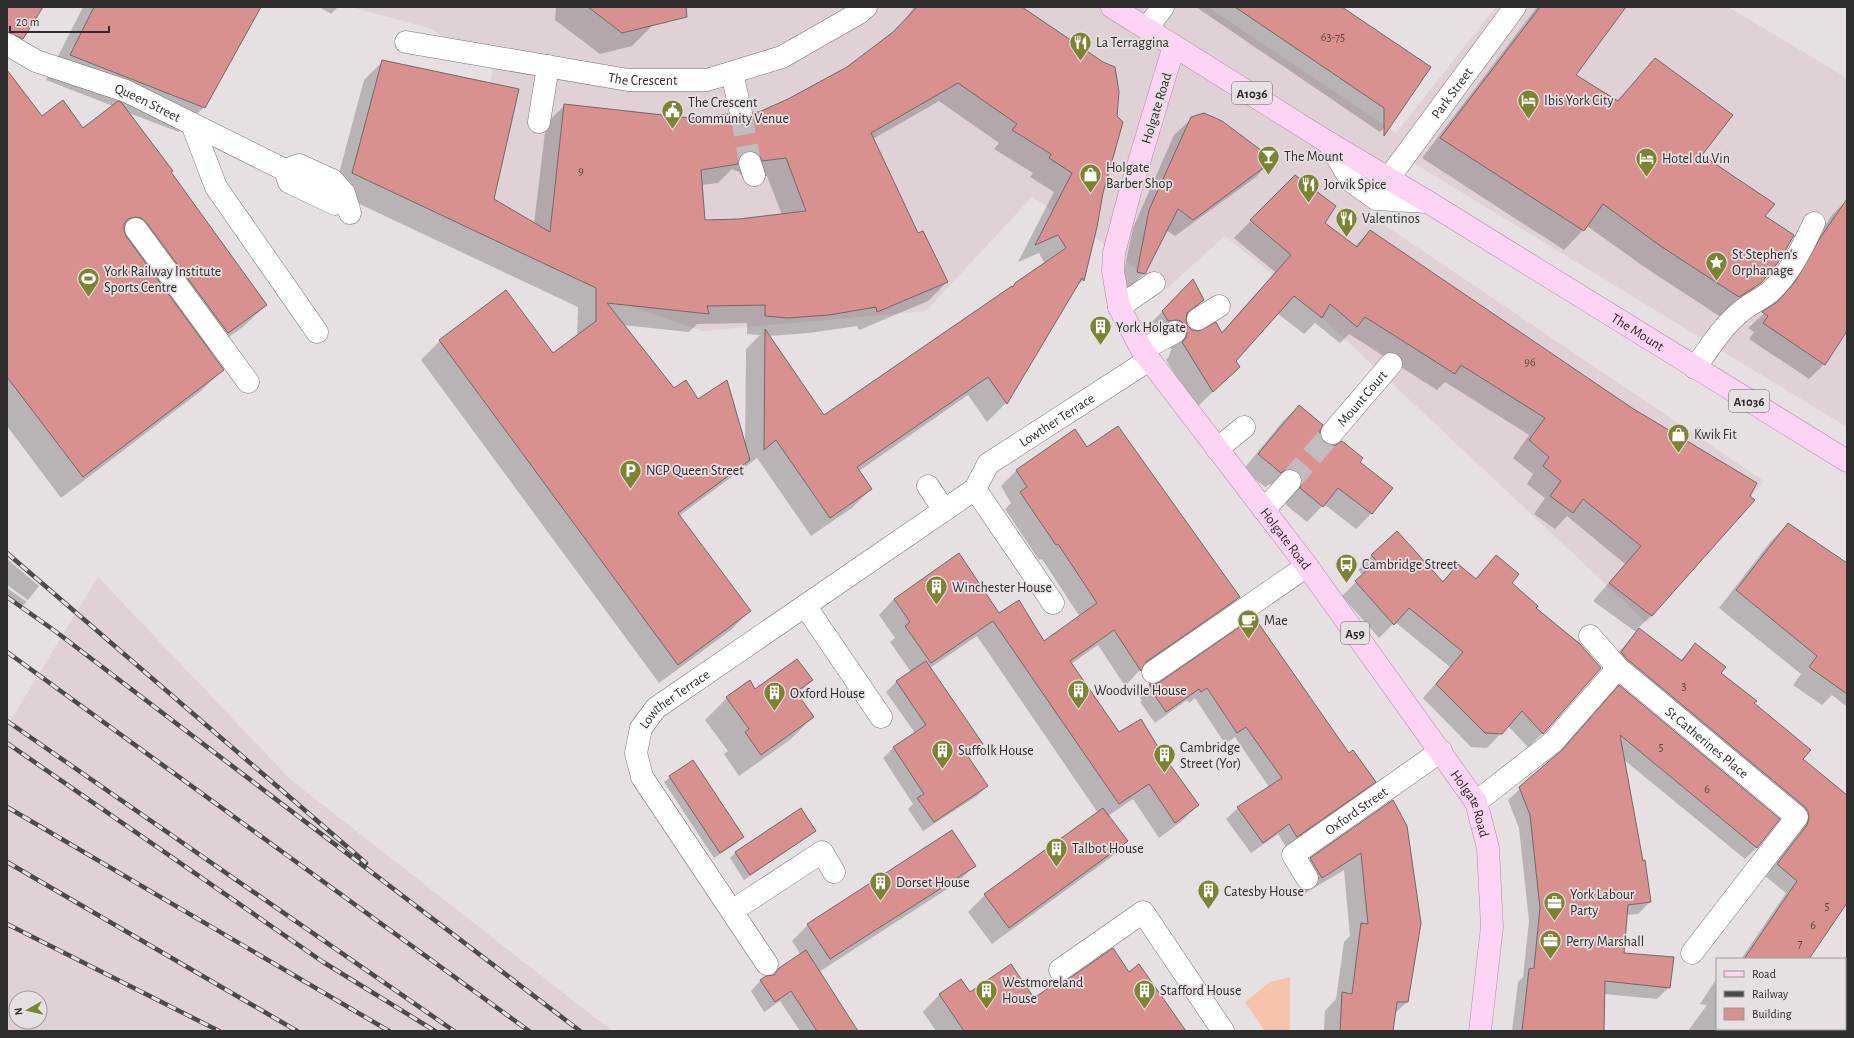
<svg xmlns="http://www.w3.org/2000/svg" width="1854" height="1038" viewBox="0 0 1854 1038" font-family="'Alegreya Sans',sans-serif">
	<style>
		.built { fill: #dfd1d5; fill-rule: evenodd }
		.green { fill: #f6c3ac }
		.shadow { fill: #0003; fill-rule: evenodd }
		.building { fill: #d9918f; stroke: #6f6969; fill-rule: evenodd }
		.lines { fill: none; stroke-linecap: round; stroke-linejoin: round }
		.minor-tunnel { stroke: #c1bcbe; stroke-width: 22; stroke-dasharray: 22 11; stroke-linecap: butt }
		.minor-casing { stroke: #787375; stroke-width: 23 }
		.major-casing { stroke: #b486a8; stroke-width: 23 }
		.minor { stroke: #fff; stroke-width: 22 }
		.major { stroke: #fdd4f3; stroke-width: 22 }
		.rail-casing { stroke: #4d4a4a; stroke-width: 4.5 }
		.rail { stroke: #e6e0e2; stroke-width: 3; stroke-dasharray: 9; stroke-linecap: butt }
		.labels { text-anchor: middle; stroke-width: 3.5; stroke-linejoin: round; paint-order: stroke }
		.number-label { font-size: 12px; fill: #594545 }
		.shield { fill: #e6e0e2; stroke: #656263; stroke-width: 1 }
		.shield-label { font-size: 13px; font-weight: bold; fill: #2e2c2c }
		.poi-label { font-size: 14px; fill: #2e2c2c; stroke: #e6e0e2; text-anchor: start }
		.street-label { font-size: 14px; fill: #2e2c2c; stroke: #e6e0e2 }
	</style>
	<rect width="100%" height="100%" fill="#e6e0e2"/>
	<!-- built -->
	<path class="built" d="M 351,7 L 1208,7 L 1396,133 L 1496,7 L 1728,7 L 1847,78 L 1847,427 L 1412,162 L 1368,214 L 1764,481 L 1647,623 L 1299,296 L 1225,236 L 1165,290 L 1094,237 L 1032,197 L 926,311 L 702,331 L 627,305 L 629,291 L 469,228 L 493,66 L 429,28 Z
		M 98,577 L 291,780 L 612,1031 L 7,1031 L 7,726 ZM 16,998 L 40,998 L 40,1022 L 16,1022 Z"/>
	<!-- green -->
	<path class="green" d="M 1290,977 L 1290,1031 L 1265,1031 L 1245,1002 L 1270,982 Z"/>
	<!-- shadow -->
	<path class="shadow" d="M 7,7 L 42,7 L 23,36 L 7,53 Z
		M 83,7 L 260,7 L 204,107 L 179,132 L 126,112 L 266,305 L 244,326 L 209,352 L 222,370 L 201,391 L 61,498 L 7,426 L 7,72 L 42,118 L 83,129 L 113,106 L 46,80 Z
		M 319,7 L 338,7 L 331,14 Z
		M 556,7 L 667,7 L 654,24 L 632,46 L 600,54 L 555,20 Z
		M 914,7 L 1020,7 L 1102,193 L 1096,227 L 1083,280 L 1074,289 L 1006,403 L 987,422 L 968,395 L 859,471 L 871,489 L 852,508 L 811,536 L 757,458 L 745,467 L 745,463 L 730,478 L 679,516 L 749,611 L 731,630 L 659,683 L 421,360 L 440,341 L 552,354 L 577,336 L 578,307 L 334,192 L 364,80 L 383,61 L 492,199 L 534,224 L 546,124 L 565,105 L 731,122 L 741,126 L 754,113 L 759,113 L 789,100 L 848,67 L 892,34 L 903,23 ZM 939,101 L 999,143 L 994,149 L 1033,173 L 1030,177 L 1054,192 L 1018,262 L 1039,253 L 1045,264 L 823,416 L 769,336 L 809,333 L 857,326 L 859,330 L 928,301 L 947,282 L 918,235 L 873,139 ZM 732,169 L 739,172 L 744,179 L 767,176 L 782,215 L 739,220 L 704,221 L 701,185 L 718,183 ZM 747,323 L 747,334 L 760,335 L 746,349 L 745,446 L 698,401 L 674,389 L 623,325 L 689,332 L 697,324 Z
		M 1196,7 L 1340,7 L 1396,116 L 1380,132 Z
		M 1537,7 L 1625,7 L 1574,75 L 1616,102 L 1655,59 L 1701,155 L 1764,216 L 1779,260 L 1769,274 L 1738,304 L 1719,316 L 1643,266 L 1587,226 L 1564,250 L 1422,158 Z
		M 1192,118 L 1272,160 L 1256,177 L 1175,236 L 1166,230 L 1145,273 L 1127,290 L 1120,289 L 1133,228 L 1174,135 Z
		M 1295,176 L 1323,223 L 1355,246 L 1370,231 L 1631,409 L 1652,615 L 1638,628 L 1680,661 L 1695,645 L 1719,673 L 1753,704 L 1802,759 L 1847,796 L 1847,902 L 1808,959 L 1741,959 L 1786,893 L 1765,876 L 1795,838 L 1798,831 L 1609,664 L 1636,632 L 1593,601 L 1625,564 L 1567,516 L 1555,529 L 1534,514 L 1545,498 L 1527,484 L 1533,474 L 1513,458 L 1529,435 L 1445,382 L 1437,390 L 1349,334 L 1340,343 L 1315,323 L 1304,334 L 1277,313 L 1235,361 L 1239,367 L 1196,408 L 1166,360 L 1169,356 L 1171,350 L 1169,343 L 1151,338 L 1146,328 L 1192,281 L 1203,300 L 1185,318 L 1186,326 L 1192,331 L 1221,333 L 1275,272 L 1234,238 Z
		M 1847,200 L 1847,329 L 1824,364 L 1809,379 L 1749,339 L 1754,332 L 1748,328 L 1780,299 L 1805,255 L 1833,214 Z
		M 1299,406 L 1319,431 L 1319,437 L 1323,443 L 1358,462 L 1392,488 L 1371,514 L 1356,529 L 1324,504 L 1307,522 L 1285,504 L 1287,499 L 1276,484 L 1270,484 L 1265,487 L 1243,470 L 1283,421 Z
		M 1087,448 L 1239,597 L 1223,613 L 1141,669 L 1125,686 L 1098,645 L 1071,664 L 1118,733 L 1162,756 L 1198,805 L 1182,821 L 1159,838 L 1133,799 L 1108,816 L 1127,841 L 1110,858 L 992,944 L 968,912 L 985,895 L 1098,813 L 977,636 L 930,668 L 982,744 L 967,757 L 987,786 L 977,796 L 923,831 L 908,809 L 913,804 L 883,758 L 893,748 L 915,733 L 886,692 L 896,682 L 911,672 L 890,642 L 895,638 L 879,615 L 894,599 L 998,615 L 1044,642 L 1080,617 L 1042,559 L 1039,560 L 1005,509 L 1011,503 L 1001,486 L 1016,471 Z
		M 1788,524 L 1847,565 L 1847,707 L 1832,695 L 1822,705 L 1793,685 L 1801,674 L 1719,608 L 1771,541 Z
		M 1372,555 L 1442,582 L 1458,565 L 1475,579 L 1496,556 L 1510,583 L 1535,609 L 1543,733 L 1528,747 L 1508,726 L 1487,748 L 1471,747 L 1423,698 L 1450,667 L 1395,622 L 1379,638 L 1342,596 L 1363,575 L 1358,570 Z
		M 7,559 L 39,586 L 28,600 L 7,585 Z
		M 7,588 L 27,602 L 22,606 L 7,596 Z
		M 1256,619 L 1349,755 L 1375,781 L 1363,793 L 1286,847 L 1278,834 L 1251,853 L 1226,819 L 1238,808 L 1269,787 L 1235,737 L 1225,744 L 1195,698 L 1189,703 L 1187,700 L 1155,723 L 1140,702 L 1142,701 L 1139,696 L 1150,685 L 1161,683 Z
		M 812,680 L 797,695 L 813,717 L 791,739 L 739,776 L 724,754 L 728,751 L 705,720 L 727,698 Z
		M 1608,699 L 1757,847 L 1745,859 L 1623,759 L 1650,902 L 1638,914 L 1626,915 L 1622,954 L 1669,987 L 1657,999 L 1604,994 L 1603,1031 L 1512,1031 L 1518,982 L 1523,977 L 1529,921 L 1519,828 L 1508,800 L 1557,756 Z
		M 670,777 L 742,837 L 737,843 L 714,858 L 664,782 Z
		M 1392,802 L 1420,923 L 1407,1002 L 1394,1014 L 1392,1031 L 1324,1031 L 1325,1011 L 1336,999 L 1344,942 L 1350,936 L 1344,870 L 1304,894 L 1293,876 L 1311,859 Z
		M 800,809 L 815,831 L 809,836 L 744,880 L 730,858 L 735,853 Z
		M 974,866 L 958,882 L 819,972 L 857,1031 L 800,1031 L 780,1001 L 764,1012 L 751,991 L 761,980 L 772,976 L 779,969 L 801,955 L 792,941 L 808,925 Z
		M 1128,973 L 1185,1031 L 936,1031 L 923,1012 L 939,995 L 961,980 L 970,993 L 1033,999 Z
		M 1717,978 L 1717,1029 L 1761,1029 L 1760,1031 L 1688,1031 L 1707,1005 L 1700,1004 Z"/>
	<!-- building -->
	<path class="building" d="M 7,7 L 43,7 L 23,39 L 7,32 Z
		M 94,7 L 261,7 L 205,108 L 70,55 Z
		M 588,7 L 686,7 L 687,17 L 622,33 Z
		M 917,7 L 1022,7 L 1103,62 L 1115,67 L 1119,92 L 1117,116 L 1123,122 L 1103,193 L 1097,227 L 1084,281 L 1082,278 L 1007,404 L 988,377 L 857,467 L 872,489 L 830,518 L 776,440 L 764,450 L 765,329 L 824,415 L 1012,286 L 1013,287 L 1015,283 L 1066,248 L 1058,235 L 1035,245 L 1072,173 L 1049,158 L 1051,154 L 1012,130 L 1017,124 L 958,83 L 871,133 L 918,233 L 923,231 L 948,282 L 877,312 L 876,307 L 829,315 L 788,318 L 765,316 L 765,305 L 707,306 L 709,314 L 607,303 L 674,388 L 686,380 L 698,399 L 727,380 L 750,460 L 678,513 L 751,611 L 678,665 L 439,340 L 506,290 L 553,353 L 596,321 L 596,288 L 352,173 L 382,60 L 519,89 L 494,199 L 550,232 L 564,104 L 690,118 L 728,114 L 732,122 L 738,125 L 744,125 L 750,122 L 753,112 L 759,112 L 788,99 L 847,67 L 893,32 ZM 746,151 L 752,151 L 758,153 L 762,161 L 786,158 L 806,211 L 739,219 L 705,220 L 701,170 L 738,164 L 740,155 Z
		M 1235,7 L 1342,7 L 1431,67 L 1384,136 L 1384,108 Z
		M 1540,7 L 1626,7 L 1576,75 L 1618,101 L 1655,58 L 1733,115 L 1702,155 L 1775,204 L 1765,216 L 1794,235 L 1780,260 L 1761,283 L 1739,297 L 1662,247 L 1603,204 L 1584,231 L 1440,138 Z
		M 7,70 L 42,116 L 63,100 L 83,128 L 118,101 L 121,102 L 173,171 L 171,172 L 267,305 L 228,333 L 146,222 L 141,218 L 135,217 L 128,219 L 124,224 L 124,230 L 126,236 L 224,370 L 83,477 L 7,377 Z
		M 1204,113 L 1222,121 L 1274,160 L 1193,220 L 1178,209 L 1145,274 L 1137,272 L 1149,210 L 1191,117 Z
		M 1295,175 L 1336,206 L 1325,223 L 1357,247 L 1370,230 L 1632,408 L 1757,483 L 1750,496 L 1755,500 L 1652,616 L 1609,583 L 1641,546 L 1583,499 L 1573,513 L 1550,496 L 1561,481 L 1543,466 L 1549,457 L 1529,440 L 1545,418 L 1461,365 L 1455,374 L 1365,317 L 1357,327 L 1330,304 L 1322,318 L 1294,296 L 1236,361 L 1240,367 L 1213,392 L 1182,342 L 1186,338 L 1187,333 L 1186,326 L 1181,321 L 1176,320 L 1168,321 L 1162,311 L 1193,279 L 1204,300 L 1187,313 L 1186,319 L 1187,325 L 1192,330 L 1199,331 L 1216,322 L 1222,333 L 1291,255 L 1250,220 Z
		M 1847,199 L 1847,331 L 1825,365 L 1763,323 L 1768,316 L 1762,312 L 1777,302 L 1795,282 L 1820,238 Z
		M 1299,405 L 1323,425 L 1320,431 L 1320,437 L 1324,442 L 1329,445 L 1336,445 L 1342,441 L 1363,458 L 1360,462 L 1393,488 L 1372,514 L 1338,488 L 1323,507 L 1300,488 L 1302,483 L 1302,478 L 1298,471 L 1292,469 L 1286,469 L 1281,473 L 1258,454 Z
		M 1118,426 L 1240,597 L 1146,662 L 1141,671 L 1114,630 L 1070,661 L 1119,732 L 1141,719 L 1163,755 L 1199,805 L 1175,823 L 1149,784 L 1119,804 L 993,621 L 931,663 L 905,626 L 910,622 L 894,599 L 959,553 L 999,613 L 1019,600 L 1044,641 L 1097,603 L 1058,544 L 1056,545 L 1020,492 L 1027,487 L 1016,470 L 1075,429 L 1087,447 Z
		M 1788,523 L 1847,563 L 1847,694 L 1809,667 L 1817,656 L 1736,590 Z
		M 1397,531 L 1443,582 L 1458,564 L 1476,579 L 1496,555 L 1519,574 L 1512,583 L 1538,606 L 1536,608 L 1580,644 L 1601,668 L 1543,734 L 1522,711 L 1502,734 L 1485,733 L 1436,684 L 1463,652 L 1409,608 L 1394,625 L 1355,581 L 1377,561 L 1371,555 Z
		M 1254,617 L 1349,753 L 1353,750 L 1376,782 L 1297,837 L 1289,824 L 1263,843 L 1237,807 L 1282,778 L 1246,727 L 1237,733 L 1207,688 L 1201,692 L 1199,689 L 1166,712 L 1151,690 L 1153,689 L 1149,684 L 1154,684 L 1160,682 Z
		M 1639,628 L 1682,661 L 1695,643 L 1726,667 L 1721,673 L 1757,701 L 1754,703 L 1811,750 L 1803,759 L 1847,795 L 1847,903 L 1809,959 L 1744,959 L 1797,881 L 1777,864 L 1807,825 L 1809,818 L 1808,812 L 1805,807 L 1627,659 L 1621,652 Z
		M 797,659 L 813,680 L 796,692 L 814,717 L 761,755 L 745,732 L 749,729 L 726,697 L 750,680 L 755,689 Z
		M 926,661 L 983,744 L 967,755 L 988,786 L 934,822 L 917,798 L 924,794 L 893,747 L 926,725 L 896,681 Z
		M 1619,685 L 1780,819 L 1757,848 L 1620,735 L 1643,861 L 1645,860 L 1651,902 L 1628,905 L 1624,953 L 1674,957 L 1670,988 L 1605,981 L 1604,1031 L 1522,1031 L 1529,969 L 1534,968 L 1540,908 L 1530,815 L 1519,787 L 1562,750 Z
		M 693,760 L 744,837 L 720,853 L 669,776 Z
		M 1393,800 L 1407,826 L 1421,923 L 1408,1002 L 1397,1002 L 1393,1031 L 1340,1031 L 1342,992 L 1352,994 L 1361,923 L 1368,924 L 1361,853 L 1322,878 L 1310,858 Z
		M 801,808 L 816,831 L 750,875 L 735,852 Z
		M 1103,808 L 1128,841 L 1009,928 L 984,894 Z
		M 952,830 L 976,866 L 830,959 L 807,924 Z
		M 1113,948 L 1129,972 L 1139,964 L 1186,1031 L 964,1031 L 939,994 L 961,979 L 970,992 L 1011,964 L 1034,998 L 1057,982 L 1067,980 Z
		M 806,950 L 858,1031 L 817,1031 L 791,991 L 775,1002 L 760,980 L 766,976 L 774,975 L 779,968 Z"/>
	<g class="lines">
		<!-- minor-tunnel -->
		<path class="minor-tunnel" d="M 741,113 L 750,163
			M 1290,481 L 1332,433"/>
		<defs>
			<g id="minor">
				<path d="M 1147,28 L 1163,7"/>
				<path id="s1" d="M 406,42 L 628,80 L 707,80 L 782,57 L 859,13 L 866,7"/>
				<path id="s2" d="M 7,44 L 36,61 L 126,91 L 285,170"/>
				<path d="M 732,73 L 741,113"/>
				<path d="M 539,122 L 548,66"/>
				<path d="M 192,124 L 216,187 L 317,332"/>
				<path d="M 1329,143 L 1351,181 L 1376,199 L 1428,202"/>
				<path d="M 750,163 L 754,175"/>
				<path d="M 285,170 L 299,165 L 332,180 L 344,193 L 350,213"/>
				<path d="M 285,170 L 289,182 L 335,204"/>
				<path id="s3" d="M 1388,179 L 1515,7"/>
				<path d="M 136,229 L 248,382"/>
				<path d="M 1119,307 L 1154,283"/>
				<path d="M 1198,319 L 1219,306"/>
				<path d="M 1142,350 L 1175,332"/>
				<path d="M 1695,368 C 1709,348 1724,324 1744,309 C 1753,302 1764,298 1772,290 C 1791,272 1803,246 1814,223"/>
				<path id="s4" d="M 1332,433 L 1391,364"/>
				<path d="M 1217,449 L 1244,427"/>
				<path d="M 928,486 L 944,510"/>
				<path d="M 975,489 L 1053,603"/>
				<path d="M 1264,510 L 1290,481"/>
				<path d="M 806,607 L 881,717"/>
				<path id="s5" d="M 1618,668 L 1797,817 L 1692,953"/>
				<path d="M 1153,672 L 1307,566"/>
				<path d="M 1476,802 L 1553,742 L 1618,668 L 1590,636"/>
				<path id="s6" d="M 1307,878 L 1293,855 L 1441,751"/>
				<path d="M 732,911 L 822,852 L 834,872"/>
				<path id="s7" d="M 767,964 L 642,777 L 636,753 L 641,728 L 656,708 L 975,489 L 988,464 L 1149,360"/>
				<path d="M 1060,970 L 1143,912 L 1223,1031"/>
				<path d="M 1845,1000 L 1847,997"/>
				<path d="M 1824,1031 L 1826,1029"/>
			</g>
			<g id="major">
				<path id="s8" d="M 1112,7 L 1329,143 L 1428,202 L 1847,461"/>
				<path id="s9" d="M 1174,46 L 1130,192 L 1114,253 L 1113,271 L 1119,307 L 1142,350 L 1307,566 L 1476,802 L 1488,848 L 1492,927 L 1480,1031"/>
			</g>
		</defs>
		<!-- minor casing -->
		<use href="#minor" class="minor-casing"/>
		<!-- major casing -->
		<use href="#major" class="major-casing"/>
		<!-- minor -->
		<use href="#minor" class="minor"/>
		<!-- major -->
		<use href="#major" class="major"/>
		<defs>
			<path id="rail" d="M 7,553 L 366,863
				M 7,597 L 55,631 L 580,1031
				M 7,652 L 529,1031
				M 7,721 L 454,1031
				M 7,743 L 323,962 L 435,1031
				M 7,807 L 389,1031
				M 7,862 L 297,1031
				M 7,924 L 219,1031"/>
		</defs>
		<!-- rail casing -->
		<use href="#rail" class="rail-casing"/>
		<!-- rail -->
		<use href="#rail" class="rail"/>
	</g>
	<!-- icons -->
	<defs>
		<symbol id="restaurant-pin" viewBox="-11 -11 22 30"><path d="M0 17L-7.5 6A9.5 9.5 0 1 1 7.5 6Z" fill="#7b8430" stroke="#e6e0e2"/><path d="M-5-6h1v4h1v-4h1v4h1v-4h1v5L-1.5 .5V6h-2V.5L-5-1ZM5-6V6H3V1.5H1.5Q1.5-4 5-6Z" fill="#fff"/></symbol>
		<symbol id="hotel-pin" viewBox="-11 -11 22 30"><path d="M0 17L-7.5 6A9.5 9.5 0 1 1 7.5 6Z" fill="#7b8430" stroke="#e6e0e2"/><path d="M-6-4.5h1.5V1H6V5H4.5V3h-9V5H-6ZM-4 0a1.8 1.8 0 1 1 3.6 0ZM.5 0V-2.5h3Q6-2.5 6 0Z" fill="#fff"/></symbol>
		<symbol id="civic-pin" viewBox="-11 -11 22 30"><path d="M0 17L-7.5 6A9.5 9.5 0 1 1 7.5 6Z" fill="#7b8430" stroke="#e6e0e2"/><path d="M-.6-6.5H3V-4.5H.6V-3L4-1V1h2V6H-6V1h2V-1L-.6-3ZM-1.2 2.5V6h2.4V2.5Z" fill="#fff"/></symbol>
		<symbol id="bar-pin" viewBox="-11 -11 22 30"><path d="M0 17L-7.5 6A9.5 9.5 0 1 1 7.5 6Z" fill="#7b8430" stroke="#e6e0e2"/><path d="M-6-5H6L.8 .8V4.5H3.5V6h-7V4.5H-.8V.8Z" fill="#fff"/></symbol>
		<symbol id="shop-pin" viewBox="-11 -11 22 30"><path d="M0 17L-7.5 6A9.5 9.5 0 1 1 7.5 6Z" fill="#7b8430" stroke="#e6e0e2"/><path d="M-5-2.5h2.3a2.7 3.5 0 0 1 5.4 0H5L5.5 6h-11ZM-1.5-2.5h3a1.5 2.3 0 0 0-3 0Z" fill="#fff"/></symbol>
		<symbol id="sight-pin" viewBox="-11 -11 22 30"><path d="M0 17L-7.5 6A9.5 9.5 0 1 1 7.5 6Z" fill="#7b8430" stroke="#e6e0e2"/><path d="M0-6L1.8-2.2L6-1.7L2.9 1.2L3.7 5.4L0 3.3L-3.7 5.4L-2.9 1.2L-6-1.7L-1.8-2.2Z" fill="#fff"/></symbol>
		<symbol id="stadium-pin" viewBox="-11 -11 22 30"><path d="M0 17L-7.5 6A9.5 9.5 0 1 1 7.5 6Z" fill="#7b8430" stroke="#e6e0e2"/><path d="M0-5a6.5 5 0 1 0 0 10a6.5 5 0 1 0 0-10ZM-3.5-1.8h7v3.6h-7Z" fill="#fff"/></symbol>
		<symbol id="building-pin" viewBox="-11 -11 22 30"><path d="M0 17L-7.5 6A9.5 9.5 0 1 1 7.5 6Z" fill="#7b8430" stroke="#e6e0e2"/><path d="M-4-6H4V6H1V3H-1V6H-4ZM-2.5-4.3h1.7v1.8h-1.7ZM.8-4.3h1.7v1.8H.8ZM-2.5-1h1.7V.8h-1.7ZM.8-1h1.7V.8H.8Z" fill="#fff"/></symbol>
		<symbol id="parking-pin" viewBox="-11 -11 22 30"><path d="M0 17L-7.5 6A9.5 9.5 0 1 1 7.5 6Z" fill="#7b8430" stroke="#e6e0e2"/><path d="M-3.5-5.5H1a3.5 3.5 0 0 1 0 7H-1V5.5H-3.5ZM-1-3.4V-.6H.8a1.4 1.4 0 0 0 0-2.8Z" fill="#fff"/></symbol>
		<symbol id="bus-pin" viewBox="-11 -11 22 30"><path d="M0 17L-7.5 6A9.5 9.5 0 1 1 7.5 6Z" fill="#7b8430" stroke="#e6e0e2"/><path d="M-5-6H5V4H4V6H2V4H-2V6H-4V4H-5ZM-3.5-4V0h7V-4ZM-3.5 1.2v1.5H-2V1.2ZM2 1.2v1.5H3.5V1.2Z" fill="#fff"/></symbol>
		<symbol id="cafe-pin" viewBox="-11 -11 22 30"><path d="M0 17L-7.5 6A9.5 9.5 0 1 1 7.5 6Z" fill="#7b8430" stroke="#e6e0e2"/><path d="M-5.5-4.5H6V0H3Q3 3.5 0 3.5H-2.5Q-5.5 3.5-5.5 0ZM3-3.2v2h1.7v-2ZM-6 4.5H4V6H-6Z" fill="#fff"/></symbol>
		<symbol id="office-pin" viewBox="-11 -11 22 30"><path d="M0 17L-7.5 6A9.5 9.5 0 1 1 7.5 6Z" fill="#7b8430" stroke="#e6e0e2"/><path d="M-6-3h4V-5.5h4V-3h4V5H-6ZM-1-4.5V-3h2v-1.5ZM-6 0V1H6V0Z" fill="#fff"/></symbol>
	</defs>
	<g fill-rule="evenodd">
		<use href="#restaurant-pin" x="1068" y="30" width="25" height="34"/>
		<use href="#hotel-pin" x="1516" y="88" width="25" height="34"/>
		<use href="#civic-pin" x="660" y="98" width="25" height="34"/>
		<use href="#bar-pin" x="1256" y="144" width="25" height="34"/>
		<use href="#hotel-pin" x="1634" y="146" width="25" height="34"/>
		<use href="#shop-pin" x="1078" y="162" width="25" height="34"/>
		<use href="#restaurant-pin" x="1296" y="172" width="25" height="34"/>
		<use href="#restaurant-pin" x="1334" y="206" width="25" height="34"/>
		<use href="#sight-pin" x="1704" y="250" width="25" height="34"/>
		<use href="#stadium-pin" x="76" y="266" width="25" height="34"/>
		<use href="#building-pin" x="1088" y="314" width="25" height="34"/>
		<use href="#shop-pin" x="1666" y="422" width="25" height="34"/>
		<use href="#parking-pin" x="618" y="458" width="25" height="34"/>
		<use href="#bus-pin" x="1334" y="552" width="25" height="34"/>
		<use href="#building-pin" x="924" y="574" width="25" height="34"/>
		<use href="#cafe-pin" x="1236" y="608" width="25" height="34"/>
		<use href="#building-pin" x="1066" y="678" width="25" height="34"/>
		<use href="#building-pin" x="762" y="680" width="25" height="34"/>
		<use href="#building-pin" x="930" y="738" width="25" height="34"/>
		<use href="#building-pin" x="1152" y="742" width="25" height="34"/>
		<use href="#building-pin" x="1044" y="836" width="25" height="34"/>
		<use href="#building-pin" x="868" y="870" width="25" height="34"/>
		<use href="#building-pin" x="1196" y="878" width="25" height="34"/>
		<use href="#office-pin" x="1542" y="890" width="25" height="34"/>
		<use href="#office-pin" x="1538" y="928" width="25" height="34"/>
		<use href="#building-pin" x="974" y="978" width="25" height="34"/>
		<use href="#building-pin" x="1132" y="978" width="25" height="34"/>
	</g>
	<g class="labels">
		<!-- number labels -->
		<g class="number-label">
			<text x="1333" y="41">63-75</text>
			<text x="581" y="175">9</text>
			<text x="1530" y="366">96</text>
			<text x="1684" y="690">3</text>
			<text x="1661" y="751">5</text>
			<text x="1707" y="793">6</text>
			<text x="1827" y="910">5</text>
			<text x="1813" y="929">6</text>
			<text x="1800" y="947">7</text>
		</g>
		<!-- shield labels -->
		<g class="shield">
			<rect x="1232" y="82" width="40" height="22" rx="3"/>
			<rect x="1729" y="390" width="40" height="22" rx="3"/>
			<rect x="1341" y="622" width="28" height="22" rx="3"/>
		</g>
		<g class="shield-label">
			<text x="1252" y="98">A1036</text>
			<text x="1749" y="406">A1036</text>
			<text x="1355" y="638">A59</text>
		</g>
		<!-- poi labels -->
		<g class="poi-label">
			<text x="1096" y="47">La Terraggina</text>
			<text x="1544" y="105">Ibis York City</text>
			<text x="688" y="107">The Crescent<tspan x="688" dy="16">Community Venue</tspan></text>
			<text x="1284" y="161">The Mount</text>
			<text x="1662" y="163">Hotel du Vin</text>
			<text x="1106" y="172">Holgate<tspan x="1106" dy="16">Barber Shop</tspan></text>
			<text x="1324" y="189">Jorvik Spice</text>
			<text x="1362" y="223">Valentinos</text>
			<text x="1732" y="259">St Stephen's<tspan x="1732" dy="16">Orphanage</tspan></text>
			<text x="104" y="276">York Railway Institute<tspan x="104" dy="16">Sports Centre</tspan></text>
			<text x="1116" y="332">York Holgate</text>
			<text x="1694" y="439">Kwik Fit</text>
			<text x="646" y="475">NCP Queen Street</text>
			<text x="1362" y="569">Cambridge Street</text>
			<text x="952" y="592">Winchester House</text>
			<text x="1264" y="625">Mae</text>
			<text x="1094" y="695">Woodville House</text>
			<text x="790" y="698">Oxford House</text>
			<text x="1180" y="752">Cambridge<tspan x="1180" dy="16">Street (Yor)</tspan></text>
			<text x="958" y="755">Suffolk House</text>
			<text x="1072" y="853">Talbot House</text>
			<text x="896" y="887">Dorset House</text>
			<text x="1224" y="896">Catesby House</text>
			<text x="1570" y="899">York Labour<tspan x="1570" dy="16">Party</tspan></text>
			<text x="1566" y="946">Perry Marshall</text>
			<text x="1002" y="987">Westmoreland<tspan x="1002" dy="16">House</tspan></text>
			<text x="1160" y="995">Stafford House</text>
		</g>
		<!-- street labels -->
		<g class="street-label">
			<text dy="5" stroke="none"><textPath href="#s1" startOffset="240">The Crescent</textPath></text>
			<text dy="5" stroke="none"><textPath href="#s3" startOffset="107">Park Street</textPath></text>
			<text dy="5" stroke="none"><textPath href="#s2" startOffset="153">Queen Street</textPath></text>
			<text transform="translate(1156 108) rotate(-73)" y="5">Holgate Road</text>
			<text dy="5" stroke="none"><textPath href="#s8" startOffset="618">The Mount</textPath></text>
			<text dy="5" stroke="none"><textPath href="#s4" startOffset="46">Mount Court</textPath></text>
			<text dy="5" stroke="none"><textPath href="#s7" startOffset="797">Lowther Terrace</textPath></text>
			<text dy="5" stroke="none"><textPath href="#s9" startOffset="556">Holgate Road</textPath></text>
			<text dy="5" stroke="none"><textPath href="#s7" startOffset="320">Lowther Terrace</textPath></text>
			<text dy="5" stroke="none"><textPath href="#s5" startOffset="116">St Catherines Place</textPath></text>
			<text dy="5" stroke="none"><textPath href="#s9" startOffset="880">Holgate Road</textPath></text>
			<text dy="5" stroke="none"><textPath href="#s6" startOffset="104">Oxford Street</textPath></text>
		</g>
	</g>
	<!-- border -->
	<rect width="1854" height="1038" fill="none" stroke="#2e2c2c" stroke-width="16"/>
	<!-- legend -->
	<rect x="1716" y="958" width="130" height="72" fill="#e6e0e2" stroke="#9c9899"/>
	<rect x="1724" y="971" width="20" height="6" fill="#fdd4f3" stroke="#9c9899"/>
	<text x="1752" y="978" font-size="12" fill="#2e2c2c">Road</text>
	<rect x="1724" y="991" width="20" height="6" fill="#4d4a4a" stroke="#9c9899"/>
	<text x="1752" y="998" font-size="12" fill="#2e2c2c">Railway</text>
	<rect x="1724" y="1008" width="20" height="12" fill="#d9918f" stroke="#9c9899"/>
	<text x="1752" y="1018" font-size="12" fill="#2e2c2c">Building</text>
	<!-- north arrow -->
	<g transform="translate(28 1010) rotate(262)"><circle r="19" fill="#e6e0e2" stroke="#9c9899"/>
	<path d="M0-3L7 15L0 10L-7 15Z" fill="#7b8430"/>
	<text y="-6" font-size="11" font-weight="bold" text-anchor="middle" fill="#2e2c2c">N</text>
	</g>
	<!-- scale -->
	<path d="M10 26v6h99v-6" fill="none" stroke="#2e2c2c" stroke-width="2"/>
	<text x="16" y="26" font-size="12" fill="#2e2c2c" stroke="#e6e0e2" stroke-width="3" paint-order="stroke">20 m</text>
</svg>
